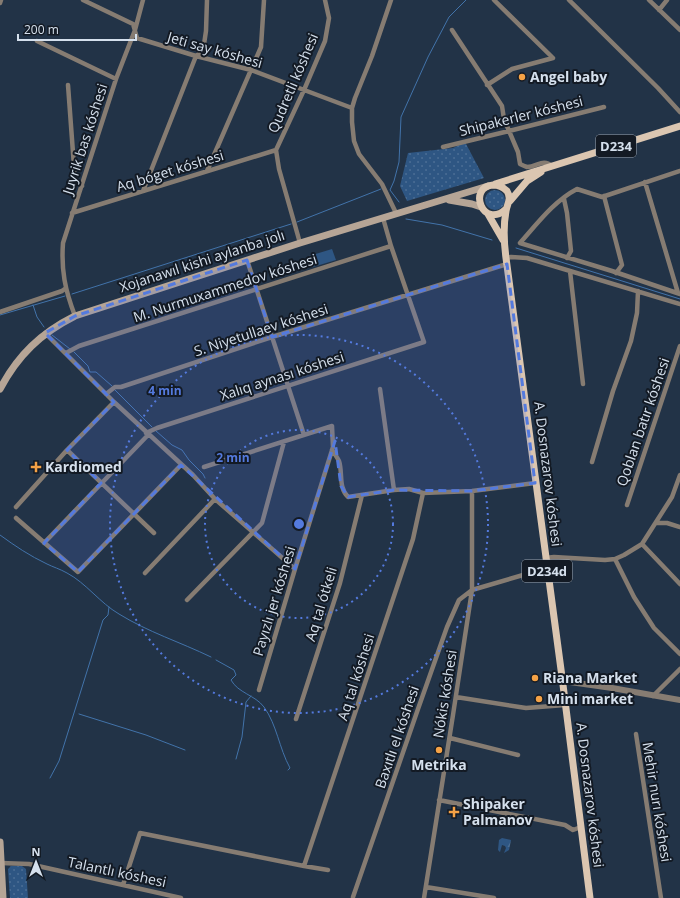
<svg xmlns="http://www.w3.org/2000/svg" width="680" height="898" viewBox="0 0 680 898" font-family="'Open Sans',sans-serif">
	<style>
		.grass { fill: url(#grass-dots) }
		.forest { fill: url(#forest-firs) }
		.pitch { fill: #2e5683 }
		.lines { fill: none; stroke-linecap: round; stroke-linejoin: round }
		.stream { stroke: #4273aa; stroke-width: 1 }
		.minor { stroke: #867c72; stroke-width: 4.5 }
		.tertiary { stroke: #867c72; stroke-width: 6 }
		.secondary { stroke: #b6a596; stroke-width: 7 }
		.primary { stroke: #dbc6b1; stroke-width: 7 }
		.marked { fill: #547ade; fill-opacity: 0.2; stroke: #547ade; stroke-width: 3; stroke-dasharray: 8 5; stroke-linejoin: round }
		.ring { fill: none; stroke: #547ade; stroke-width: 2; stroke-dasharray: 2 4 }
		.poi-dot { fill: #f5a246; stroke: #131a24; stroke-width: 1.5 }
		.labels { text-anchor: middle; stroke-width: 4; stroke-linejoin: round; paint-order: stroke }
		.shield { fill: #131a24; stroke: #9ba5b1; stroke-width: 1 }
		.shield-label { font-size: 13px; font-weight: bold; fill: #d5e0ed }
		.street-label { font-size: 14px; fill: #d5e0ed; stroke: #131a24 }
		.poi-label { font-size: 14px; font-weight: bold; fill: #d5e0ed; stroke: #131a24; text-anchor: start }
		.centre { fill: #547ade; stroke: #131a24; stroke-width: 2 }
		.ring-label { font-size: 12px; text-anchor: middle; font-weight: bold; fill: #547ade; stroke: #131a24; stroke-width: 4; stroke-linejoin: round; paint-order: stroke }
	</style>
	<defs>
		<pattern id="grass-dots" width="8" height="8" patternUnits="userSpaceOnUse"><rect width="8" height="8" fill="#2e5683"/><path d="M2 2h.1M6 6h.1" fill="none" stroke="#4b6e95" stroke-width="1.8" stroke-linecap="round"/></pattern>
		<pattern id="forest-firs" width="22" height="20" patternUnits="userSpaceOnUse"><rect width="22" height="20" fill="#2e5683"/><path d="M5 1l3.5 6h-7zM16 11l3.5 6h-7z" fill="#4b6e95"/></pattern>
	</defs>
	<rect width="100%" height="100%" fill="#223347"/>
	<!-- grass -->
	<path class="grass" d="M 465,142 L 484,178 L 407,201 L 400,186 L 408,153 L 453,148 Z
		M485 200a10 10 0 1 1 20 0a10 10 0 1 1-20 0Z
		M 11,866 L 22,866 L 26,869 L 28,898 L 10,898 L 8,869 Z"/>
	<!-- forest -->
	<path class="forest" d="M 502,838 L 511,840 L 509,850 L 504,853 L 506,848 L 505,846 L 502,845 L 500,852 L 498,850 L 499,840 Z"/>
	<!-- pitch -->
	<path class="pitch" d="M 332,249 L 336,260 L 313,267 L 309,256 Z"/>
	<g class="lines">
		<!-- stream -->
		<path class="stream" d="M 399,202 L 390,190 L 394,181 L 399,162 L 401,117 L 428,57 L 449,17 L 466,0
			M 406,219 L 442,225 L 492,240
			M 297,222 L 381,189
			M 516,248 L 680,299
			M 72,294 L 291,224
			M 33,305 L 37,317 L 44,327
			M 0,315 L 65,296
			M 52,335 L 70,349
			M 74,352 L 88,366 L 90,372 L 96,372 L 112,386
			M 115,390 L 152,427
			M 156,431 L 172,445 L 182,450 L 189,460 L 203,474 L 205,478
			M 0,535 C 15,546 30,556 47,564 C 53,567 60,569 67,573 C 86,583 100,603 119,614 C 148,632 180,642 211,657
			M 216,660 L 234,670 L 236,675 L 231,680 C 238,693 255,695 264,707 C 277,725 279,748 290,768 L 288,770
			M 79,714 L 146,735 L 185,750
			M 236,759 L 242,737 L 246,702 L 251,696
			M 50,778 L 59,761 L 103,620 L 108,615 L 109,607"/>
		<!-- minor -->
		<path class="minor" d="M 83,0 L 133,24 L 137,38 L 196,56 L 251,70 L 352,108
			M 391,0 L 372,56 L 355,98 L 352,108 L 352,122 L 354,141 L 359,154 L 382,184 L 396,213
			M 494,0 L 553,58
			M 569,0 L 658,88 L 680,112
			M 649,0 L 680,30
			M 0,3 L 1,0
			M 659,10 L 667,0
			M 452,30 L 502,106 L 504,119 L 518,152 L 520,164 C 522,165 524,166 527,167 C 537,167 543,158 552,166
			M 37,41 L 116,79
			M 68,85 L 75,180 L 82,186
			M 487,85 L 512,69 L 553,58
			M 443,147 L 509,131 L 604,107
			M 276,150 L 304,90 L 325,41 L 329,18 L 325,0
			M 276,150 L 279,169 L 300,243
			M 207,171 L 261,47 L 264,0
			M 680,171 L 602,197 L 577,189 C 554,201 537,224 520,243 L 612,271 L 680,294
			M 645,182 L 678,293
			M 143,191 L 196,56 L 203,51 L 206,31 L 207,0
			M 604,196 L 622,265 L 616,273
			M 564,199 L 567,213 L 571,251 L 567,258
			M 72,213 L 276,150
			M 506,258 L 511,257 L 527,258 L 680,304
			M 247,260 L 304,435
			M 570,271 L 583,384
			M 0,312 L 62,291 L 66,288
			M 75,316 C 65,290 61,270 63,243 L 116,79 L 135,30 L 143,0
			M 45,333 L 114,402 L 193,475 L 215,499 L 295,569
			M 66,353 L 79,346 L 391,246
			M 380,389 L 394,490
			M 106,394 L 115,387 L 121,387 L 272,337 L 507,264
			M 146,433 L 157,428 L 424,342 L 391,246 L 383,218
			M 67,450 L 154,533
			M 332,450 C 334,453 337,457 339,461 C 343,473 338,487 348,497 L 394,490 L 409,489 L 423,493 L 472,491 L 535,483
			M 592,462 L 613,391 L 631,341 L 637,313 L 638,291
			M 204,467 L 332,426 L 333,447 L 295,569 L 259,690
			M 627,505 L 680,346
			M 16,507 L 67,450 L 114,402
			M 16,518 L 78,572 L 181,465
			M 657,523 L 667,523 L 680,527
			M 44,543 L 148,435
			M 642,544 L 680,584
			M 545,558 L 554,557 L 605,560 L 615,559 L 624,555 L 642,544 L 672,497 L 680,475
			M 615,559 L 634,597 L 654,628 L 680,654
			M 145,573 L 215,499
			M 187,600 L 262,523 L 284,442
			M 653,696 L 680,669
			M 456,697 L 526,708 L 565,705
			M 296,719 L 340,583 L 362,495
			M 636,734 L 661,898
			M 450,738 L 518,755
			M 439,800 L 565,825 L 573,830 L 581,827
			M 1,863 L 29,864 L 181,898
			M 304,866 L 413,539 L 423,493
			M 123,885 L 140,833 L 304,866 L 328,870
			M 426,887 L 494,898
			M 353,897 L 418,709 L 447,627 L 459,600 L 472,590 L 547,568
			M 424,898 L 453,715 L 472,590 L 472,491"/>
		<!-- tertiary -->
		<path class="tertiary" d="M 563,681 L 612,688 L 680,700"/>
		<!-- secondary -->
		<path class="secondary" d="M 449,200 L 472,204 L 481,207
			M 0,389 C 18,355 41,333 75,316 L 300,243 L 488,186
			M 0,842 L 3,898"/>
		<!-- primary -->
		<path class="primary" d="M 495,184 L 680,126
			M 510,201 L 527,181 L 541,172
			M 506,209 C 483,230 467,187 493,185 C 498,185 503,187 507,191 C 512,199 507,204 506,211 C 503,227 504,243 506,258 L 562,677 L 590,898
			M 488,214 L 503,240"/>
	</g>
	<!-- marked area -->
	<path class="marked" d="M 247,260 L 272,337 L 507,264 L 535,483 L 472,491 L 394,490 L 348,497 L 341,486 L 335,441 L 295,569 L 181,465 L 78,572 L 44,543 L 101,483 L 67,450 L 114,402 L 45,333 L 75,316 Z"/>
	<!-- distance rings -->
	<g class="ring">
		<circle cx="299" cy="524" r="94"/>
		<circle cx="299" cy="524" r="189"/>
	</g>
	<!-- markers -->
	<g class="poi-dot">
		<circle cx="522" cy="77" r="4"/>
		<path d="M34 461h4v4h4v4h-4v4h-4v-4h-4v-4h4z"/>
		<circle cx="535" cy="678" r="4"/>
		<circle cx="539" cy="699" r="4"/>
		<circle cx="439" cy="750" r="4"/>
		<path d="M452 806h4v4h4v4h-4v4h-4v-4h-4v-4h4z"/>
	</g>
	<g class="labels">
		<!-- shield labels -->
		<g class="shield">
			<rect x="596" y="135" width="40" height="22" rx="3"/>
			<rect x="522" y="560" width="50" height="22" rx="3"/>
		</g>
		<g class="shield-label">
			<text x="616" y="151">D234</text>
			<text x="547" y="576">D234d</text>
		</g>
		<!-- street labels -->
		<g class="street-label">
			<text transform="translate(215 50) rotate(16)" y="5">Jeti say kóshesi</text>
			<text transform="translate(293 83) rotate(-67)" y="5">Qudretli kóshesi</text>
			<text transform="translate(521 116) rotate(-14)" y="5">Shipakerler kóshesi</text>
			<text transform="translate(85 139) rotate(-72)" y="5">Juyrik bas kóshesi</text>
			<text transform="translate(170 171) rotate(-17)" y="5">Aq bóget kóshesi</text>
			<text transform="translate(202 261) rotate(-18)" y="5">Xojanawıl kishi aylanba jolı</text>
			<text transform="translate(225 288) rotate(-18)" y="5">M. Nurmuxammedov kóshesi</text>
			<text transform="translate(261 330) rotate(-18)" y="5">S. Niyetullaev kóshesi</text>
			<text transform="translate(282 376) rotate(-18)" y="5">Xalıq aynası kóshesi</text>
			<text transform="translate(643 422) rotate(-71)" y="5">Qoblan batır kóshesi</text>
			<text transform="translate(548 474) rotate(83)" y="5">A. Dosnazarov kóshesi</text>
			<text transform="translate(274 601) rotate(-73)" y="5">Payızlı jer kóshesi</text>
			<text transform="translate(321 604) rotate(-73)" y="5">Aq tal ótkeli</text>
			<text transform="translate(356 677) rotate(-72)" y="5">Aq tal kóshesi</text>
			<text transform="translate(445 694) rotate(-81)" y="5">Nókis kóshesi</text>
			<text transform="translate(397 737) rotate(-71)" y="5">Baxıtlı el kóshesi</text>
			<text transform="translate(590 795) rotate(83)" y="5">A. Dosnazarov kóshesi</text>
			<text transform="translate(657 802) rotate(81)" y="5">Mehir nurı kóshesi</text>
			<text transform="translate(117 872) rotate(12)" y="5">Talantlı kóshesi</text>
		</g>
		<!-- poi labels -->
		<g class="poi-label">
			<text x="530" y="82">Angel baby</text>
			<text x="45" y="472">Kardiomed</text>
			<text x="543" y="683">Riana Market</text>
			<text x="547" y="704">Mini market</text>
			<text x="439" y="770" text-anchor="middle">Metrika</text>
			<text x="463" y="809">Shipaker<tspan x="463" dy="16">Palmanov</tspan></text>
		</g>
	</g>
	<circle cx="299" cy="524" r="6" class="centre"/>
	<g class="ring-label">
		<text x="165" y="395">4 min</text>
		<text x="233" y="462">2 min</text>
	</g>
	<!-- north arrow -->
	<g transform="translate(36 862)" stroke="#131a24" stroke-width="3" paint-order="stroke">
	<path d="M0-3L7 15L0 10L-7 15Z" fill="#d5e0ed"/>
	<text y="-6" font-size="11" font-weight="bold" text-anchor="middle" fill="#d5e0ed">N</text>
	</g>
	<!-- scale -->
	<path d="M18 34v6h118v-6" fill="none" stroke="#d5e0ed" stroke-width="2"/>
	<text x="24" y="34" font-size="12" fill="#d5e0ed" stroke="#131a24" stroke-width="3" paint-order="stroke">200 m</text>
</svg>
